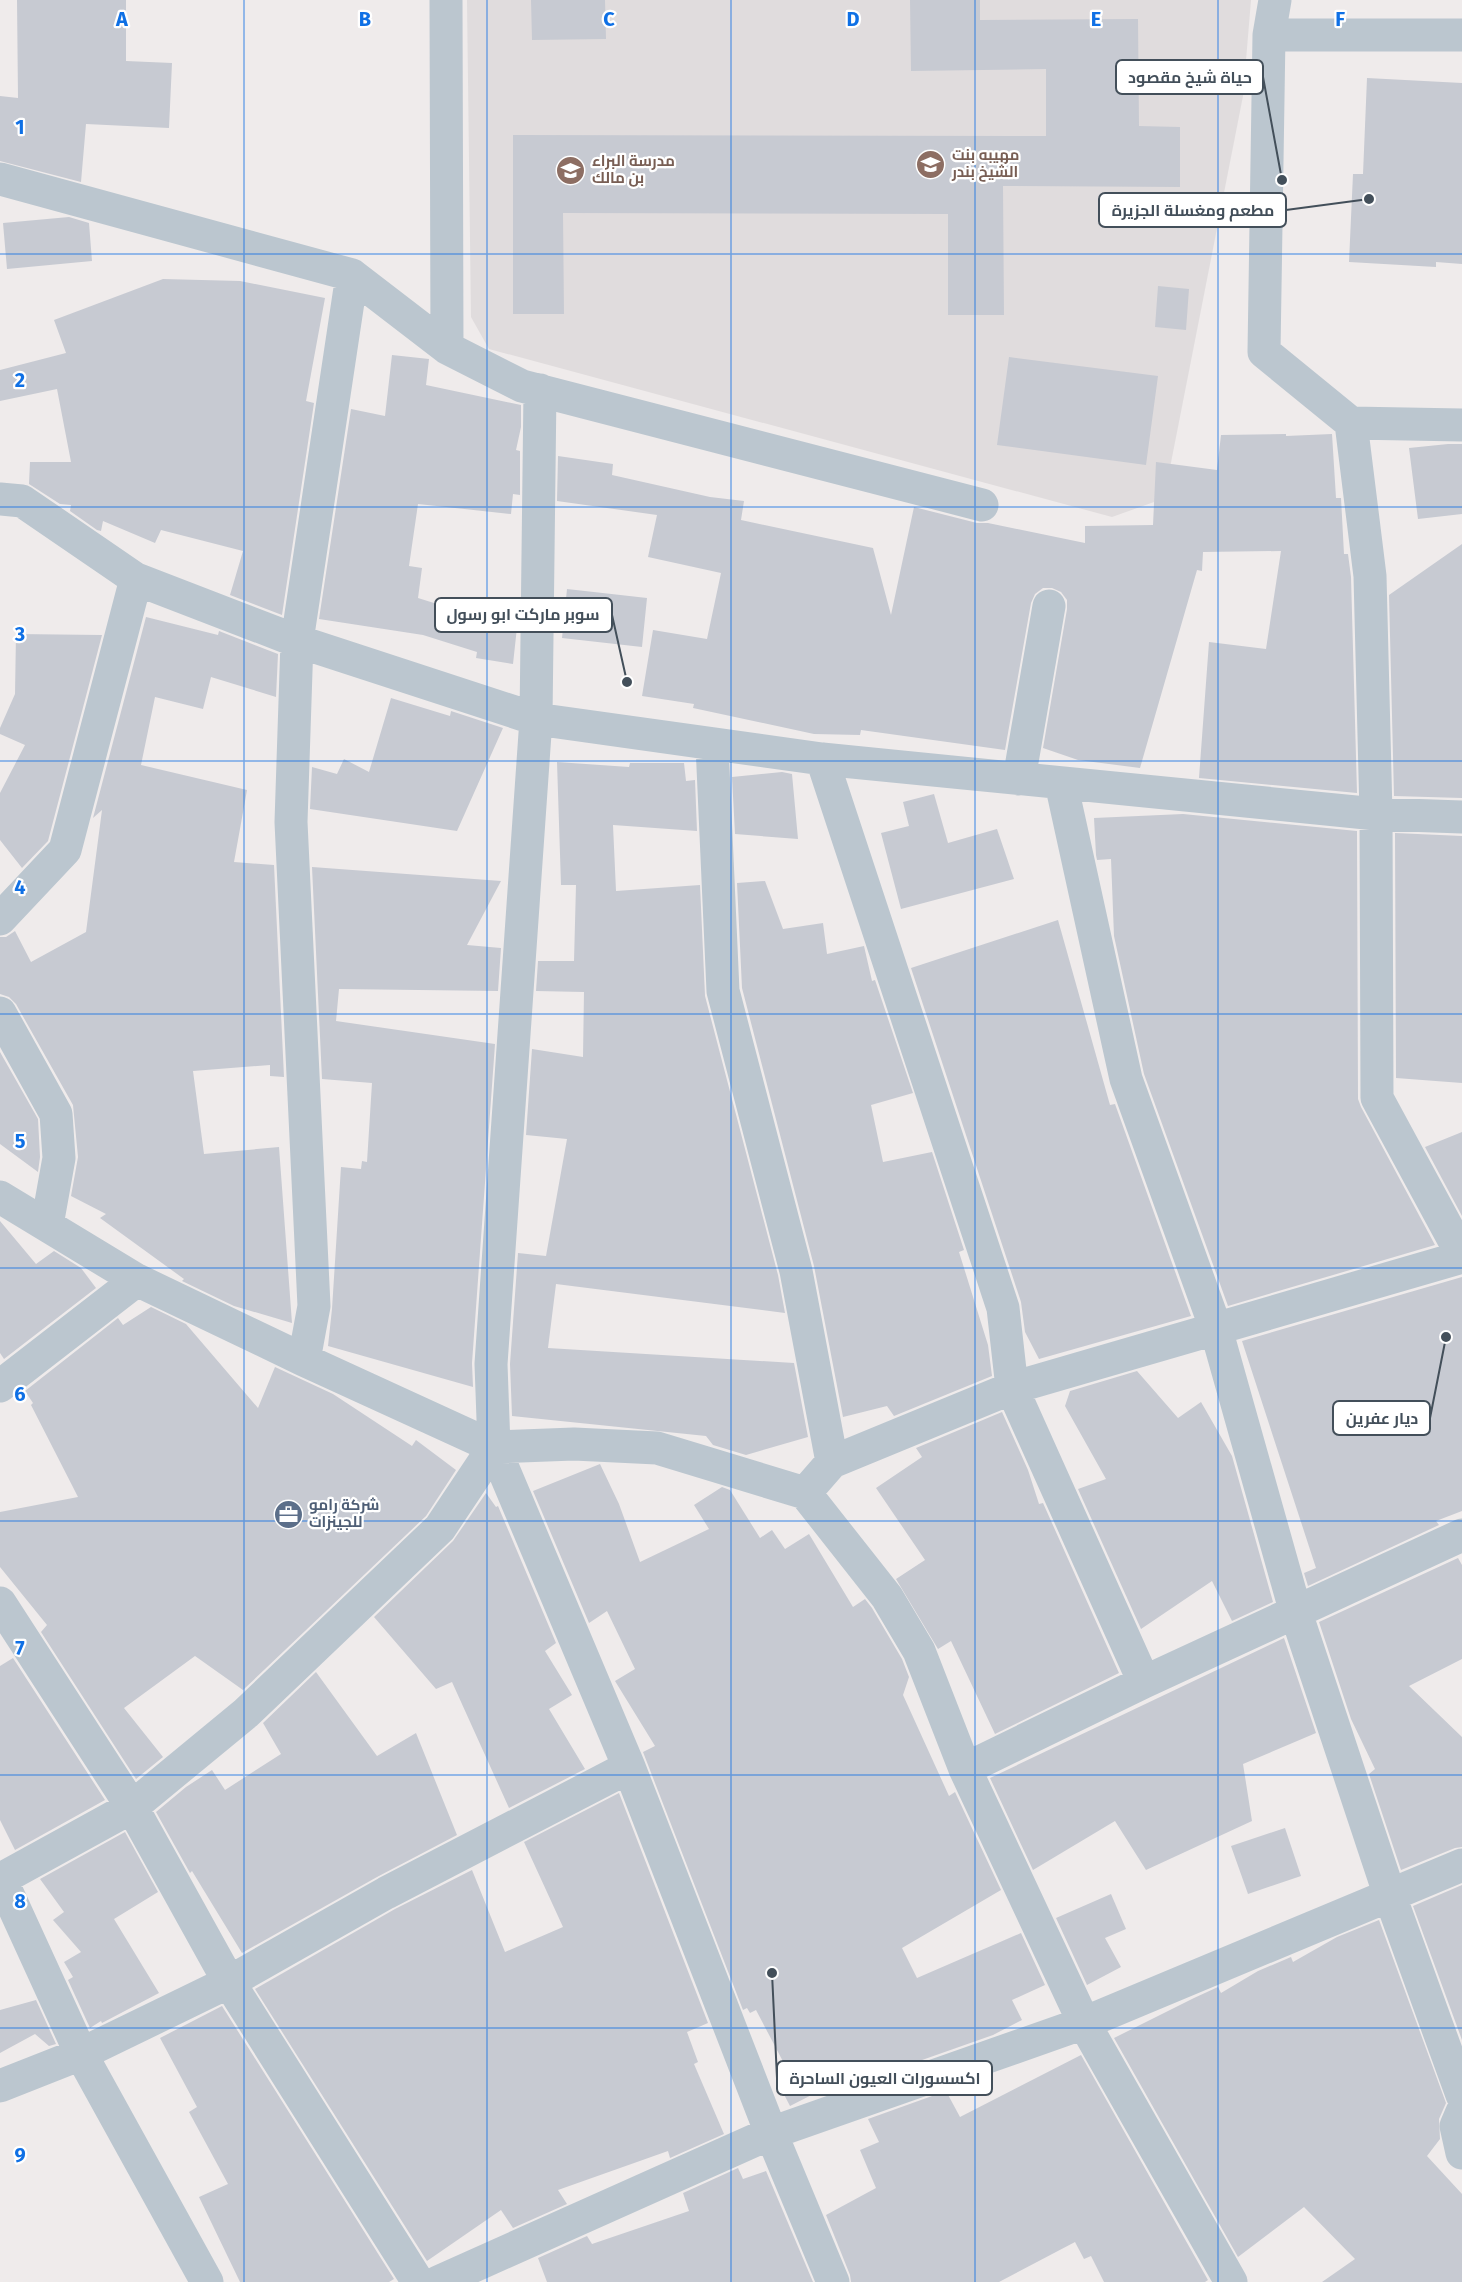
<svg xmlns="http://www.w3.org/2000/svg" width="1462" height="2282" viewBox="0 0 1462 2282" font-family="'Fira Sans',Cairo,sans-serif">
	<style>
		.education { fill: #e0dcdd }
		.building { fill: #c7cad2 }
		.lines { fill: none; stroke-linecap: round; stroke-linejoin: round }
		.street { stroke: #bbc6cf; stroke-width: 33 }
		.grid { fill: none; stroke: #0f70e5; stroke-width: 1.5; stroke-opacity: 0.55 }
		.labels { text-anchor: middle; stroke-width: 4.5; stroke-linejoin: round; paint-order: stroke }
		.education-label { font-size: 15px; font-weight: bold; fill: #785e54; stroke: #fff; text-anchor: start }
		.service-label { font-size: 15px; font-weight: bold; fill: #4e5e75; stroke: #fff; text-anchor: start }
		.grid-label { font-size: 20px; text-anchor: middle; font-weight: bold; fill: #0f70e5; stroke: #fff; stroke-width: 4.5; stroke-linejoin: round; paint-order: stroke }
		.leader { fill: none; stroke: #434f5a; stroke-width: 2 }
		.callout-dot { fill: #434f5a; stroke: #fff; stroke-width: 2 }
		.callout { fill: #fff; stroke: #434f5a; stroke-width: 2 }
		.callout-label { font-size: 16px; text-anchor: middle; font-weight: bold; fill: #434f5a }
	</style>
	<rect width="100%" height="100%" fill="#efebeb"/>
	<!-- education -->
	<path class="education" d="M 467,0 L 1251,0 L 1243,96 L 1166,488 L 1154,502 L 1112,517 L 489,349 L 471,317 Z"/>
	<!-- building -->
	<path class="building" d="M 17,0 L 126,0 L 126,61 L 172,63 L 169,128 L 86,124 L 81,182 L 0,161 L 0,96 L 18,98 Z
		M 531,0 L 605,0 L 606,39 L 532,40 Z
		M 910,0 L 980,0 L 980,20 L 1138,19 L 1139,126 L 1180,127 L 1180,187 L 1003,186 L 1004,315 L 948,315 L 948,214 L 563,213 L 564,314 L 513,314 L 513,135 L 1046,136 L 1046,69 L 911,71 Z
		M 1367,78 L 1462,83 L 1462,264 L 1436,262 L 1436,267 L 1349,262 L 1353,174 L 1363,174 Z
		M 69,217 L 89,223 L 92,261 L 7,269 L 3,223 Z
		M 163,279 L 240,281 L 325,298 L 306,401 L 314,403 L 282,615 L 230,595 L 243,551 L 161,530 L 155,543 L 103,521 L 101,531 L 97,530 L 70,511 L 71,505 L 60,504 L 29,484 L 30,462 L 71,462 L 57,389 L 0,401 L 0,370 L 66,353 L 54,320 Z
		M 1158,286 L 1189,289 L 1186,330 L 1155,327 Z
		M 392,355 L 429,359 L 426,385 L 521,405 L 521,427 L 516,450 L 520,451 L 520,495 L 513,494 L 511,514 L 418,504 L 409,566 L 422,568 L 418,598 L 482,618 L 484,604 L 519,609 L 513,664 L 476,658 L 477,652 L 423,635 L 319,619 L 351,409 L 385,416 Z
		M 1009,357 L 1158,376 L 1146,465 L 997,445 Z
		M 1286,434 L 1286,436 L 1332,434 L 1336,498 L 1341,498 L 1344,554 L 1348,554 L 1351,577 L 1357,793 L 1199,778 L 1209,642 L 1266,649 L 1281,551 L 1203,552 L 1202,571 L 1197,570 L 1140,768 L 1078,760 L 1043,748 L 1067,609 L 1067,600 L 1061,592 L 1052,588 L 1043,588 L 1035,594 L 1031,603 L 1005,750 L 861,730 L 860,735 L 814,734 L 693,708 L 694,704 L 642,696 L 653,630 L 707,639 L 721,573 L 648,557 L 657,515 L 557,501 L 558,456 L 613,464 L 612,475 L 710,497 L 744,501 L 741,520 L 873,548 L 891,615 L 914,507 L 977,523 L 988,523 L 1085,543 L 1085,526 L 1153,525 L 1156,462 L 1217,470 L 1221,435 Z
		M 1448,444 L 1462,444 L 1462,514 L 1418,519 L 1409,448 Z
		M 1462,544 L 1462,798 L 1394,796 L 1389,595 Z
		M 567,589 L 647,598 L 642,647 L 562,638 Z
		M 146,617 L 218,635 L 219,631 L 278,654 L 276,697 L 211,677 L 203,709 L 155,697 L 141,765 L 247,790 L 234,862 L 274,865 L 284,1077 L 270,1076 L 270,1065 L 193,1071 L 204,1154 L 279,1147 L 292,1323 L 234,1306 L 182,1281 L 184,1279 L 100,1218 L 106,1214 L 71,1196 L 78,1157 L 73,1105 L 16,1004 L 9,997 L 0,994 L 0,937 L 6,937 L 15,931 L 31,962 L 86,932 L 102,810 L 93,818 Z
		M 16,634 L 102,635 L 48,841 L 22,868 L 0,840 L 0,793 L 25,745 L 0,734 L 0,728 L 15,694 Z
		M 391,698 L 450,716 L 451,711 L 503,728 L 457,831 L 310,809 L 312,767 L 337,774 L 344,759 L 369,772 Z
		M 557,762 L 629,767 L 630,763 L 684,763 L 686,781 L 695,780 L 697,831 L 613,825 L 616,891 L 700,885 L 705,996 L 778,1275 L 785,1313 L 556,1284 L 548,1348 L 794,1363 L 808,1437 L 746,1455 L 713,1445 L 706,1436 L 512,1416 L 510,1364 L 518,1253 L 546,1256 L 567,1139 L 526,1135 L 532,1049 L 583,1057 L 584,992 L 536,991 L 538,961 L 574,961 L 576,885 L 561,885 Z
		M 782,772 L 792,774 L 798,839 L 735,834 L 732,777 Z
		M 934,794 L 948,843 L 997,829 L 1014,879 L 901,909 L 881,833 L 909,826 L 903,802 Z
		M 1183,814 L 1357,831 L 1358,1099 L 1361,1107 L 1435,1245 L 1228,1306 L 1144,1074 L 1114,936 L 1111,859 L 1097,860 L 1096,855 L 1094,818 Z
		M 1395,833 L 1462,836 L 1462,1083 L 1396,1078 Z
		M 312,867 L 501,881 L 467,945 L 501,948 L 498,991 L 339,989 L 336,1021 L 495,1044 L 472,1363 L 473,1387 L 328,1346 L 332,1309 L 341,1167 L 361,1169 L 362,1161 L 367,1162 L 372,1083 L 322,1079 Z
		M 765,881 L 783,929 L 823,923 L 827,954 L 864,946 L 872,981 L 875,980 L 913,1093 L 871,1105 L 883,1162 L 932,1152 L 964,1250 L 959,1252 L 988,1345 L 992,1376 L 894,1416 L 887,1406 L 843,1417 L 814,1266 L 742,988 L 737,883 Z
		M 1058,920 L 1110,1105 L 1115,1104 L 1191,1316 L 1039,1359 L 1025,1332 L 1021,1302 L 911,968 Z
		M 0,1052 L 38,1119 L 40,1157 L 38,1172 L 0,1144 Z
		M 1462,1132 L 1462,1216 L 1425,1147 Z
		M 0,1221 L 36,1264 L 54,1251 L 81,1268 L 96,1288 L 4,1359 L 0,1353 Z
		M 1462,1277 L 1462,1511 L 1436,1521 L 1439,1525 L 1308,1586 L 1304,1573 L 1316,1568 L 1242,1341 Z
		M 151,1307 L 186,1324 L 258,1408 L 275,1367 L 333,1394 L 412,1446 L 416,1440 L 456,1470 L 426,1516 L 243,1690 L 195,1656 L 124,1708 L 163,1757 L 136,1779 L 41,1632 L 47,1625 L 0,1567 L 0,1512 L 78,1497 L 31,1405 L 33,1403 L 25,1391 L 118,1318 L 123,1325 Z
		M 1137,1371 L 1178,1418 L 1201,1402 L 1232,1456 L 1273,1602 L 1232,1621 L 1212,1581 L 1141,1629 L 1078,1489 L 1106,1479 L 1065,1406 L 1070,1391 Z
		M 1002,1412 L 1028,1470 L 1039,1504 L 1043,1503 L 1119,1673 L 995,1734 L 951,1641 L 938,1649 L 896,1579 L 925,1560 L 876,1488 L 922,1457 L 916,1448 Z
		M 600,1464 L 619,1504 L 640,1562 L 709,1529 L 694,1505 L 722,1487 L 730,1490 L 760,1538 L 772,1530 L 785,1549 L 809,1534 L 853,1607 L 865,1599 L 872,1608 L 902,1659 L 909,1677 L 903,1695 L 949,1796 L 955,1792 L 1001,1890 L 902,1948 L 917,1978 L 1021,1933 L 1045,1985 L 1012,2000 L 1022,2020 L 993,2035 L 837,2090 L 835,2083 L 790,2106 L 776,2079 L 788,2071 L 756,2010 L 750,2013 L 747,2008 L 743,2010 L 643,1752 L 655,1746 L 615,1681 L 635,1669 L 607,1611 L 589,1623 L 533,1491 Z
		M 486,1493 L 496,1507 L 498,1506 L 556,1643 L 545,1651 L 572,1695 L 549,1709 L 585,1769 L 509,1808 L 452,1682 L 436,1689 L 374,1617 L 453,1541 Z
		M 1458,1558 L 1462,1565 L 1462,1659 L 1409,1686 L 1462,1737 L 1462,1847 L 1455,1848 L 1401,1870 L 1369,1774 L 1375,1769 L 1351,1719 L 1319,1622 Z
		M 1284,1638 L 1316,1733 L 1243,1764 L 1252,1821 L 1146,1870 L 1115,1821 L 1033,1870 L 990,1778 Z
		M 13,1658 L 105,1800 L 15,1850 L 0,1820 L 0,1666 Z
		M 316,1672 L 377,1756 L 416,1733 L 457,1835 L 377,1877 L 242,1953 L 192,1871 L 190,1873 L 156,1812 L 186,1787 L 212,1770 L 225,1790 L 281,1754 L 263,1723 Z
		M 619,1793 L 708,2023 L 687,2032 L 698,2062 L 694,2064 L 724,2134 L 670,2158 L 668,2151 L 558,2190 L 567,2204 L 513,2228 L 501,2210 L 427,2261 L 255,1989 L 395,1909 L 472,1870 L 505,1952 L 563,1927 L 524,1842 Z
		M 1285,1828 L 1301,1876 L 1248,1894 L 1231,1846 Z
		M 125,1832 L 158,1892 L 114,1919 L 159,1993 L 102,2023 L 101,2021 L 90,2028 L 68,1980 L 73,1977 L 64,1962 L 81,1952 L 53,1920 L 64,1912 L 40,1879 Z
		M 1462,1885 L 1462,2040 L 1413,1906 Z
		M 1111,1894 L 1126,1929 L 1105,1938 L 1121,1967 L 1087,1985 L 1056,1918 Z
		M 1379,1920 L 1446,2103 L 1439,2119 L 1440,2139 L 1427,2156 L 1462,2194 L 1462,2282 L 1322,2282 L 1355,2259 L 1304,2207 L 1238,2257 L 1114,2038 L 1194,1998 L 1218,1987 L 1221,1993 L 1258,1971 L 1291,1957 L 1293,1962 L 1337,1937 Z
		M 36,2000 L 56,2044 L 49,2046 L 35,2034 L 0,2053 L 0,2010 Z
		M 222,2006 L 394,2279 L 389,2282 L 240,2282 L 199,2197 L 228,2184 L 189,2112 L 197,2107 L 160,2038 Z
		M 1081,2055 L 1208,2280 L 1205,2282 L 1104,2282 L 1091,2256 L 1084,2259 L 1075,2242 L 999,2282 L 851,2282 L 850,2275 L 826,2215 L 876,2188 L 860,2150 L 879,2142 L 868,2119 L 946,2091 L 960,2117 Z
		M 738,2168 L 743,2179 L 766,2171 L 813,2282 L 547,2282 L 538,2258 L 587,2236 L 592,2244 L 689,2211 L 683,2193 Z"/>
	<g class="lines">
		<!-- street -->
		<path class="street" d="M 446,0 L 447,348
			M 1275,0 L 1269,35 L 1264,352 L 1351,423 L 1370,576 L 1376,814 L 1377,1098 L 1462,1255
			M 1269,35 L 1462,35
			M 0,179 L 352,275 L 447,348 L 522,386 L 982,505
			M 540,390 L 536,719 L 491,1364 L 494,1447 L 629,1767 L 771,2133 L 833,2282
			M 1351,423 L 1462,425
			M 0,499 L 22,501 L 136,579 L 297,641 L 536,719 L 822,759 L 1376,814 L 1462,817
			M 712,745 L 723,991 L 796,1271 L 832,1462
			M 822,759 L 1003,1308 L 1012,1388 L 1144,1682
			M 1019,779 L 1049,606
			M 1061,783 L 1126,1079 L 1216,1329 L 1296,1613 L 1390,1896 L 1462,2095
			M 0,919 L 65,850 L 136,579
			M 0,1013 L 56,1114 L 59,1158 L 47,1225
			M 0,1197 L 137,1280 L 304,1360 L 494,1447 L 574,1444 L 657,1448 L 805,1493 L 832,1462 L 1012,1388 L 1462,1257
			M 304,1360 L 314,1306 L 291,822 L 297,641 L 352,275
			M 0,1386 L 137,1280
			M 805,1493 L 887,1597 L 919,1651 L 965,1769 L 1084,2023 L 1231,2282
			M 0,1603 L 132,1807 L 229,1982 L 418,2282
			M 965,1769 L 1144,1682 L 1462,1535
			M 0,2086 L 81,2054 L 229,1982 L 386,1893 L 629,1767
			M 1462,2112 L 1456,2126 L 1462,2153
			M 207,2282 L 81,2054 L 1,1879 L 132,1807 L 246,1713 L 440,1528 L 494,1447
			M 438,2282 L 771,2133 L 1084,2023 L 1462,1865"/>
	</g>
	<!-- grid -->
	<path class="grid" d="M 244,0 L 244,2282M 487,0 L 487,2282M 731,0 L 731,2282M 975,0 L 975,2282M 1218,0 L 1218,2282M 0,254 L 1462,254M 0,507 L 1462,507M 0,761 L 1462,761M 0,1014 L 1462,1014M 0,1268 L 1462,1268M 0,1521 L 1462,1521M 0,1775 L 1462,1775M 0,2028 L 1462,2028"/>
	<!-- icons -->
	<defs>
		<symbol id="school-disc" viewBox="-11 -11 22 22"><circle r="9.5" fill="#8d6e63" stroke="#fff"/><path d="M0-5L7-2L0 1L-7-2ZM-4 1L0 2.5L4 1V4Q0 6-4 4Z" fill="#fff"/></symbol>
		<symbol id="office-disc" viewBox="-11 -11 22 22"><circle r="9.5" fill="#5c6f8a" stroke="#fff"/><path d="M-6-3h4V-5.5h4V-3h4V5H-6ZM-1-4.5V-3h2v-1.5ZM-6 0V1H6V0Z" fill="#fff"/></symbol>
	</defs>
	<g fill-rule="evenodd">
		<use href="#school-disc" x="914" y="148" width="33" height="33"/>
		<use href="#school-disc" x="554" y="154" width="33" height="33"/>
		<use href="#office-disc" x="272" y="1498" width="33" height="33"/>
	</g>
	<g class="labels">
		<!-- education labels -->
		<g class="education-label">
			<text x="952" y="160">مهيبه بنت<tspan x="952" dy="17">الشيخ بندر</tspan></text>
			<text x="592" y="166">مدرسة البراء<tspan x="592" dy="17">بن مالك</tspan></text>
		</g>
		<!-- service labels -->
		<g class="service-label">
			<text x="309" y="1510">شركة رامو<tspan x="309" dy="17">للجينزات</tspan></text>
		</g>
	</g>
	<g class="grid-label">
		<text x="122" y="26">A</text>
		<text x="365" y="26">B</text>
		<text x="609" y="26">C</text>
		<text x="853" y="26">D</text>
		<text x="1096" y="26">E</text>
		<text x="1340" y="26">F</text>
		<text x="20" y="134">1</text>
		<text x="20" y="387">2</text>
		<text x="20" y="641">3</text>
		<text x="20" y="894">4</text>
		<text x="20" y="1148">5</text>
		<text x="20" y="1401">6</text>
		<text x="20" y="1655">7</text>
		<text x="20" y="1908">8</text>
		<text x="20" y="2162">9</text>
	</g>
	<!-- callouts -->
	<path class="leader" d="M1282 180L1263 77M1369 199L1286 210M627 682L612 615M1446 1337L1430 1418M772 1973L777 2078"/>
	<g class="callout-dot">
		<circle cx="1282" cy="180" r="6"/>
		<circle cx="1369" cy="199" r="6"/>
		<circle cx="627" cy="682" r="6"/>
		<circle cx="1446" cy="1337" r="6"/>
		<circle cx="772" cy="1973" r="6"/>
	</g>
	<g class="callout">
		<rect x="1116" y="60" width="147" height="34" rx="6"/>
		<rect x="1099" y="193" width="187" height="34" rx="6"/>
		<rect x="435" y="598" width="177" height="34" rx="6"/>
		<rect x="1333" y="1401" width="97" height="34" rx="6"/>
		<rect x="777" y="2061" width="215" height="34" rx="6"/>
	</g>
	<g class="callout-label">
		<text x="1190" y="83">حياة شيخ مقصود</text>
		<text x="1193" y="216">مطعم ومغسلة الجزيرة</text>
		<text x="523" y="620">سوبر ماركت ابو رسول</text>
		<text x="1382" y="1424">ديار عفرين</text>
		<text x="885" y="2084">اكسسورات العيون الساحرة</text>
	</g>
</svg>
